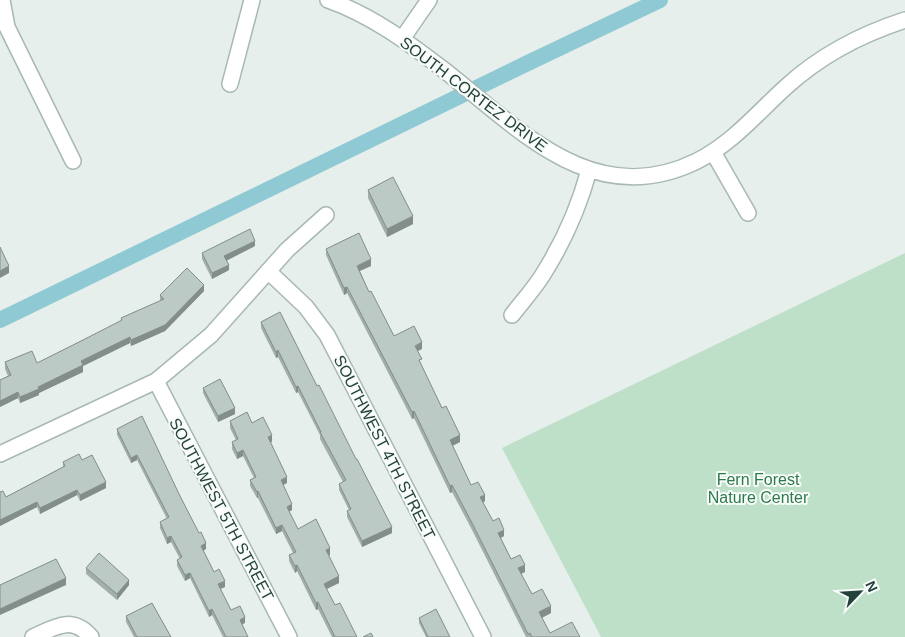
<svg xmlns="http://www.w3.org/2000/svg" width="905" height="637" viewBox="0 0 905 637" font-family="Arial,sans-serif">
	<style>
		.park { fill: #bfe0c8 }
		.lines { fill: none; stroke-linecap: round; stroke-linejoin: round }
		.canal { stroke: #8ec9d4; stroke-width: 16 }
		.street-casing { stroke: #a8b8b2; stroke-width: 18 }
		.street { stroke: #fff; stroke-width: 15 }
		.wall { fill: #a1aea9 }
		.shaded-wall { fill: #838d89 }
		.building { fill: #bbcac4; stroke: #838d89 }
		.labels { text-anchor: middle; stroke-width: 4; stroke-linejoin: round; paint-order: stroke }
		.street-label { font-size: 16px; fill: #24423a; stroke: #f7fbf9 }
		.park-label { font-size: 16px; fill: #2d7a4b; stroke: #f7fbf9 }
	</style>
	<rect width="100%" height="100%" fill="#e6efeb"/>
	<!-- park -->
	<path class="park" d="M 905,253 L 905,637 L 601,637 L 502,448 Z"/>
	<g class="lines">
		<!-- canal -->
		<path class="canal" d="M 0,320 L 532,61 L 660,0"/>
		<defs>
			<path id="street" d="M 2,0 L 7,27 L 73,161
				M 328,0 C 371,15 409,43 444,70 C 519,129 594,212 697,161 C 733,143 758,112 787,86 C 821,55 862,34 905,20
				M 402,39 L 429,0
				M 230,84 L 252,0
				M 713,152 L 748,213
				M 268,271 L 306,307 L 327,335 L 483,637
				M 512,315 C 522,302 533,290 542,276 C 563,243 579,207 589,170
				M 156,381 L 289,637
				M 0,454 L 156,381 L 211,335 L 287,250 L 326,215
				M 33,637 C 55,627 72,615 91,637"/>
		</defs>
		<!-- street casing -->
		<use href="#street" class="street-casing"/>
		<!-- street -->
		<use href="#street" class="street"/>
	</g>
	<!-- wall -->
	<path class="wall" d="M 368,190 L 413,224 L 387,237 L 368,198 Z
		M 255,246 L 227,260 L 229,270 L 212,279 L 202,259 L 202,253 Z
		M 326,249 L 371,266 L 360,271 L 369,292 L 394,336 L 422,349 L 418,351 L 421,366 L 442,408 L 460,442 L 452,446 L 471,485 L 485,501 L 483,503 L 493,521 L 504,536 L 501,538 L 511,559 L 525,572 L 521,574 L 532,594 L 551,613 L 542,618 L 550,633 L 580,637 L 526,637 L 471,528 L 452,492 L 450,493 L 414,418 L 412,419 L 347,293 L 344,295 L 326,255 Z
		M 204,291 L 165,331 L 131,346 L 130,343 L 83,366 L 83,372 L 39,393 L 39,395 L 20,403 L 18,398 L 0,407 L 0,380 L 8,376 L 5,369 L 5,362 L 37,363 L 121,321 L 121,318 L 160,301 L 160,295 Z
		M 261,322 L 392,533 L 362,547 L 347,517 L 347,511 L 349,510 L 339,490 L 339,484 L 343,482 L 320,439 L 320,435 L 298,392 L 296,393 L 278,357 L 276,358 L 261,328 Z
		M 203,388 L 235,414 L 218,422 L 203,393 Z
		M 230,421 L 252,423 L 272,442 L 270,442 L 287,483 L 283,485 L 292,510 L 289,512 L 298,529 L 330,555 L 329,555 L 339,583 L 327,589 L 335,605 L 357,637 L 332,637 L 318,609 L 316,610 L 297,571 L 295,573 L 289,561 L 289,555 L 293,553 L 282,531 L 276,534 L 258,498 L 257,498 L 250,486 L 250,480 L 254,478 L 243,456 L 237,459 L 232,449 L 232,442 L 236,440 L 230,428 Z
		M 117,429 L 180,496 L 206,549 L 203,551 L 214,572 L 225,587 L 220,589 L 231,610 L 245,623 L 242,624 L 248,637 L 223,637 L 212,615 L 209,617 L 190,578 L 185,581 L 177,566 L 177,560 L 180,559 L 171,542 L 167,544 L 160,528 L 160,522 L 167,519 L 137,460 L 131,463 L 117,435 Z
		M 82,460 L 106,488 L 80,501 L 77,495 L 40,514 L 37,507 L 0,526 L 0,492 L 6,497 L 63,467 L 63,462 Z
		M 86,568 L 129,585 L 117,600 L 86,574 Z
		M 126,616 L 171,637 L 134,637 L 126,622 Z
		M 419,618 L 450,637 L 426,637 L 419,623 Z"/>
	<!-- shaded-wall -->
	<path class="shaded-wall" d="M 413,216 L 413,224 L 387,237 L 387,229 Z
		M 255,241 L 255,246 L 224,262 L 224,256 Z
		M 371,259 L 371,266 L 357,272 L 357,266 Z
		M 229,265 L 229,270 L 212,279 L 212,273 Z
		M 9,266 L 9,273 L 0,278 L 0,271 Z
		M 204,285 L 204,291 L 165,331 L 131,346 L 131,340 Z
		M 347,287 L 347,293 L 344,295 L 344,288 Z
		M 130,337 L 130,343 L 83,366 L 83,372 L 39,393 L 39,395 L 20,403 L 20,397 L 81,361 Z
		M 422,342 L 422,349 L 415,352 L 415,346 Z
		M 278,350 L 278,357 L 276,358 L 276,352 Z
		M 298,386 L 298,392 L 296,393 L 296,387 Z
		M 18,392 L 18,398 L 0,407 L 0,401 Z
		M 235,408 L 235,414 L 218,422 L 218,416 Z
		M 414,411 L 414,418 L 412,419 L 412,412 Z
		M 272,435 L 272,442 L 268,444 L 268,437 Z
		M 460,435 L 460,442 L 450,447 L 450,440 Z
		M 243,450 L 243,456 L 237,459 L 237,453 Z
		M 137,455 L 137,460 L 131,463 L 131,458 Z
		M 287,477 L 287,483 L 281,486 L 281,480 Z
		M 106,482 L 106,488 L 80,501 L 80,495 Z
		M 452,485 L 452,492 L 450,493 L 450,486 Z
		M 77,490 L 77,495 L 40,514 L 40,508 Z
		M 258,491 L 258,498 L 257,498 L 257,492 Z
		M 485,495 L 485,501 L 480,504 L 480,497 Z
		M 37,502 L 37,507 L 0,526 L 0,520 Z
		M 292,504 L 292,510 L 287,513 L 287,507 Z
		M 282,525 L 282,531 L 276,534 L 276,528 Z
		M 392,527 L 392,533 L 362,547 L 362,541 Z
		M 504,530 L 504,536 L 498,539 L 498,533 Z
		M 171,536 L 171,542 L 167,544 L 167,538 Z
		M 206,543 L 206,549 L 201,552 L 201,546 Z
		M 330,548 L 330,555 L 326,557 L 326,550 Z
		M 297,565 L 297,571 L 295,573 L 295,566 Z
		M 525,565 L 525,572 L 518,575 L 518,568 Z
		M 190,573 L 190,578 L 185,581 L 185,575 Z
		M 339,576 L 339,583 L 324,590 L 324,584 Z
		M 66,578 L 66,585 L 0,615 L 0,609 Z
		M 129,580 L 129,585 L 117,600 L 117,594 Z
		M 225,581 L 225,587 L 218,590 L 218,584 Z
		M 318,602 L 318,609 L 316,610 L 316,603 Z
		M 551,606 L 551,613 L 539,619 L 539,612 Z
		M 212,609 L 212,615 L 209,617 L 209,611 Z
		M 245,617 L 245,623 L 240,625 L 240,620 Z"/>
	<!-- building -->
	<path class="building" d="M 393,177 L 413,216 L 387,229 L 368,190 Z
		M 250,229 L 255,241 L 224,256 L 229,265 L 212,273 L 202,253 Z
		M 359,233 L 371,259 L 357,266 L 369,292 L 371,291 L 394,336 L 414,326 L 422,342 L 415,346 L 422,359 L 419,360 L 442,408 L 446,406 L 460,435 L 450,440 L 471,485 L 478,482 L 485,495 L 480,497 L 493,521 L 499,518 L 504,530 L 498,533 L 511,559 L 520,555 L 525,565 L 518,568 L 532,594 L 542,589 L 551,606 L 539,612 L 550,633 L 572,622 L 580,637 L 532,637 L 530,633 L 528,634 L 471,521 L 452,485 L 450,486 L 414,411 L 412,412 L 347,287 L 344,288 L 326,249 Z
		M 0,247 L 9,266 L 0,271 Z
		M 187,268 L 204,285 L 165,325 L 131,340 L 130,337 L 81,361 L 83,365 L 38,387 L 39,389 L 20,397 L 18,392 L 0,401 L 0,380 L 11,375 L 5,362 L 32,351 L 37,363 L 85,339 L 122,320 L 121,318 L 164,299 L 160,295 Z
		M 280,312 L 317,386 L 319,385 L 356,459 L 357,459 L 392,527 L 362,541 L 347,511 L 351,509 L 339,484 L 346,480 L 320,432 L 321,432 L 298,386 L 296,387 L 278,350 L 276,352 L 261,322 Z
		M 220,379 L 235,408 L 218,416 L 203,388 Z
		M 247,412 L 252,423 L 263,417 L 272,435 L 268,437 L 287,477 L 281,480 L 292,504 L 287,507 L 298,529 L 316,519 L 330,548 L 326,550 L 339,576 L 324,584 L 335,605 L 340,603 L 357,637 L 335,637 L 318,602 L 316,603 L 297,565 L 295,566 L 289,555 L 296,552 L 282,525 L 276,528 L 258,491 L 257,492 L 250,480 L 256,477 L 243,450 L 237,453 L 232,442 L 238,439 L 230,421 Z
		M 142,416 L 180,496 L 199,533 L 201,532 L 206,543 L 201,546 L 214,572 L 219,569 L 225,581 L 218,584 L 231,610 L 240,606 L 245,617 L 240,620 L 248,637 L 226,637 L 212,609 L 209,611 L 190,573 L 185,575 L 177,560 L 182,557 L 171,536 L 167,538 L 160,522 L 169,517 L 137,455 L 131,458 L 117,429 Z
		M 79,454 L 82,460 L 92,455 L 106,482 L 80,495 L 77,490 L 40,508 L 37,502 L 0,520 L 0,492 L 3,491 L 6,497 L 65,466 L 63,462 Z
		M 99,553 L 129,580 L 117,594 L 86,568 Z
		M 56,559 L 66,578 L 0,609 L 0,585 Z
		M 152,603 L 171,637 L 137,637 L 126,616 Z
		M 436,609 L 450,637 L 428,637 L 419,618 Z
		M 371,633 L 373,637 L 363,637 Z"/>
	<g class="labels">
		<!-- street labels -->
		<g class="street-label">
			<text transform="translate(474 94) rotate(37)" y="6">SOUTH CORTEZ DRIVE</text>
			<text transform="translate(385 447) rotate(63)" y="6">SOUTHWEST 4TH STREET</text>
			<text transform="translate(222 509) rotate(62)" y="6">SOUTHWEST 5TH STREET</text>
		</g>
		<!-- park labels -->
		<g class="park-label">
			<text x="758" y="485">Fern Forest<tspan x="758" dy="18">Nature Center</tspan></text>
		</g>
	</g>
	<!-- north arrow -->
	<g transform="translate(860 592) rotate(65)" stroke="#f7fbf9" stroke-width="4" paint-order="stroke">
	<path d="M0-4L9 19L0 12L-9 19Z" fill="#24423a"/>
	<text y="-8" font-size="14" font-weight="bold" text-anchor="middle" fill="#24423a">N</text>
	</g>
</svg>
